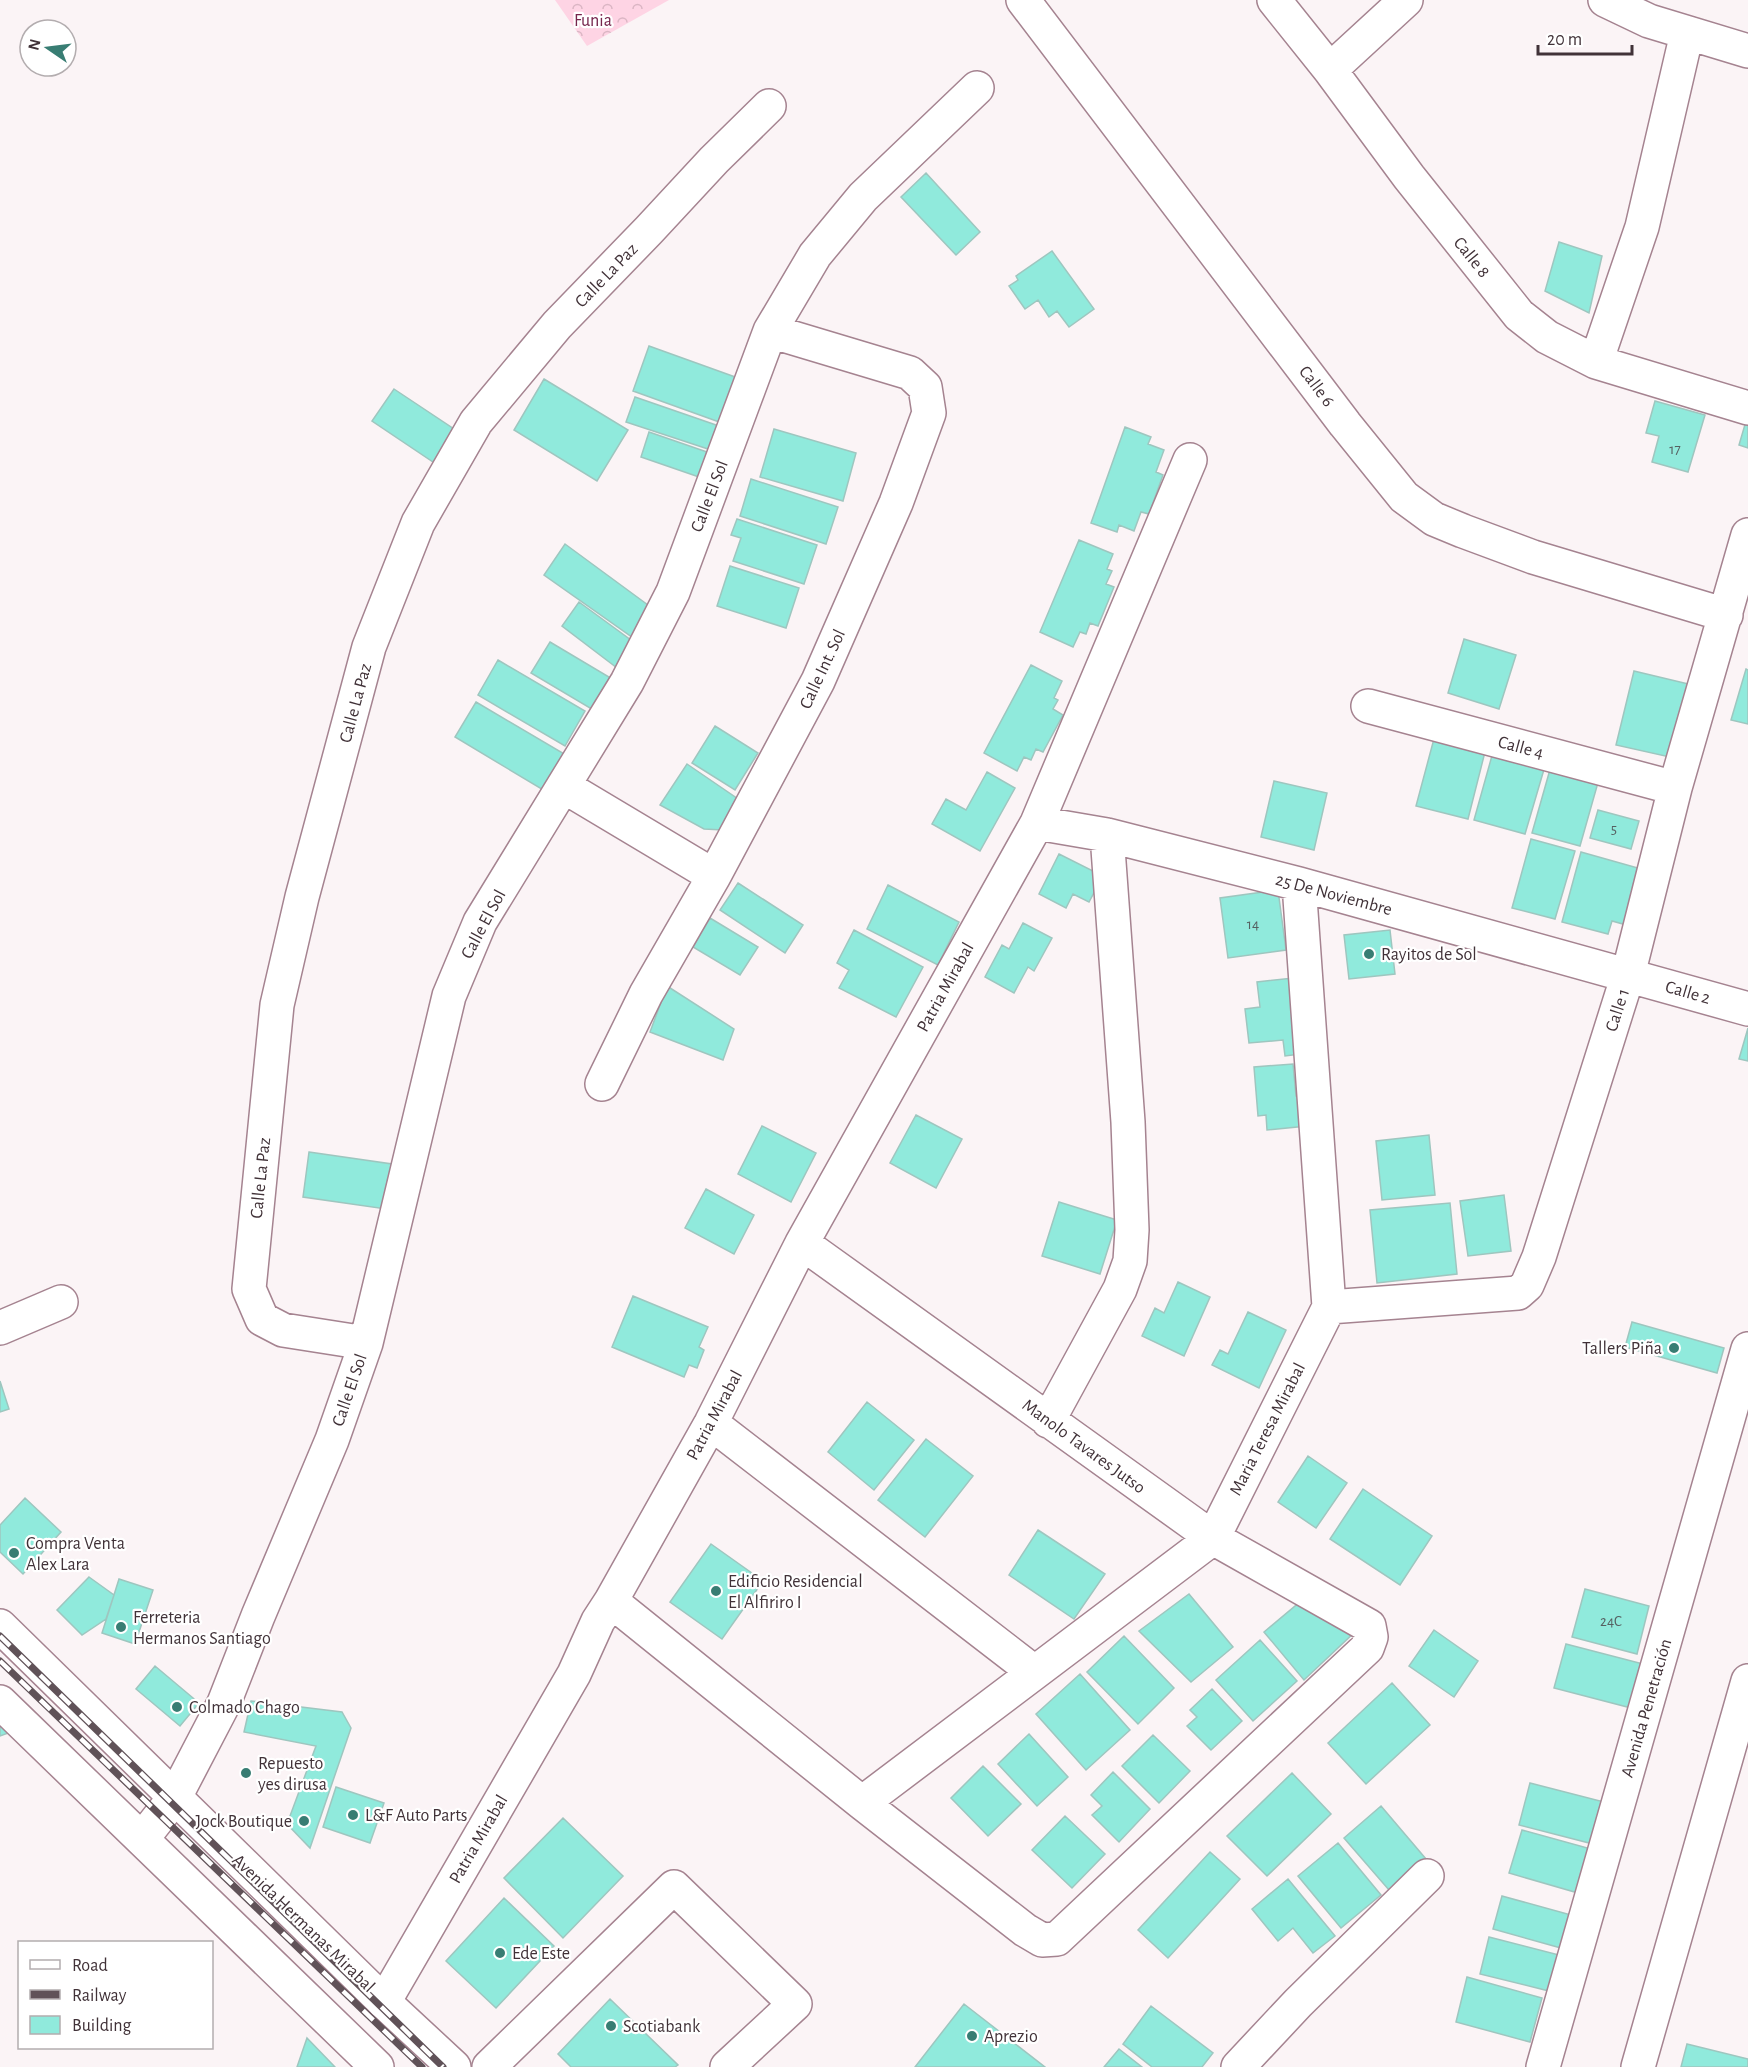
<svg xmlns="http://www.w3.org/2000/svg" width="1748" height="2067" viewBox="0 0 1748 2067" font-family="'Alegreya Sans',sans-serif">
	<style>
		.forest { fill: url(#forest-crowns) }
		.building { fill: #90eadc; stroke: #9ec6bf; stroke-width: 1.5 }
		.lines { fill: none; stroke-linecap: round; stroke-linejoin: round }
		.minor-casing { stroke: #a58390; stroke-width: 36 }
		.major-casing { stroke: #a58390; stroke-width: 36 }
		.minor { stroke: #fff; stroke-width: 33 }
		.major { stroke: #fff; stroke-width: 33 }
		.rail-casing { stroke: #605258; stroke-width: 7 }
		.rail { stroke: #fff; stroke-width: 4.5; stroke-dasharray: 14; stroke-linecap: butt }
		.poi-dot { fill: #387d73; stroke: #fff; stroke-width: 2 }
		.labels { text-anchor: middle; stroke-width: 4.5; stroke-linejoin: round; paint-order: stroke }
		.number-label { font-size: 15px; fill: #556061 }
		.park-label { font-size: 18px; fill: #75254c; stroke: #fff }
		.street-label { font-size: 18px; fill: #413238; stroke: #fff }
		.poi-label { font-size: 18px; fill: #413238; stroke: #fff; text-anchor: start }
	</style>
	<defs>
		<pattern id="forest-crowns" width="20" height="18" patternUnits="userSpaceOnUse" patternTransform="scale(1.5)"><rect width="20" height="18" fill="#fed4e4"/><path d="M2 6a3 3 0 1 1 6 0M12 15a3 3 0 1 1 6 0" fill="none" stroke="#dbb6c4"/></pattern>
	</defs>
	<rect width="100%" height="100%" fill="#fbf4f6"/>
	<!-- forest -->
	<path class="forest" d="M 555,0 L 669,0 L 587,46 Z"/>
	<!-- building -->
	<path class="building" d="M 926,173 L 980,232 L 956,255 L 901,197 Z
		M 1559,242 L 1602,256 L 1589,313 L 1545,291 Z
		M 1052,251 L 1094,309 L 1069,327 L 1057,311 L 1049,317 L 1038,300 L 1025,309 L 1009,286 L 1018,280 L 1016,276 Z
		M 649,346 L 738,378 L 722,423 L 633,391 Z
		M 544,379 L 628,430 L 597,481 L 514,430 Z
		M 394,389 L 454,429 L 445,442 L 449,445 L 436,464 L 372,421 Z
		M 635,397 L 719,426 L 711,450 L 626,422 Z
		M 1655,401 L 1705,415 L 1688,472 L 1652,462 L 1659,436 L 1646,433 Z
		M 1746,421 L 1748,422 L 1748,448 L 1739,445 Z
		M 1125,427 L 1151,437 L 1148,444 L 1164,450 L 1156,472 L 1163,475 L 1149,514 L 1141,512 L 1134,531 L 1119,525 L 1117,532 L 1091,523 Z
		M 774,429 L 856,453 L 843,501 L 760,477 Z
		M 649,432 L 707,452 L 699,477 L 641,457 Z
		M 751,479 L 838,507 L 826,544 L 740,516 Z
		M 737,519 L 817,545 L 804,584 L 733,561 L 741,538 L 731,535 Z
		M 1079,540 L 1113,554 L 1107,569 L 1112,571 L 1106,584 L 1114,587 L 1098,626 L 1090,623 L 1086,634 L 1080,632 L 1073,647 L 1040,632 Z
		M 565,544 L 652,608 L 639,642 L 544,575 Z
		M 730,566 L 799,588 L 786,628 L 717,606 Z
		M 579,602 L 639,646 L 621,671 L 562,626 Z
		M 1464,639 L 1516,655 L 1499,709 L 1448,693 Z
		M 550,642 L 614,680 L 595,711 L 531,673 Z
		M 498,660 L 585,711 L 565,746 L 478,695 Z
		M 1031,665 L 1062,681 L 1054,698 L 1058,700 L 1053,709 L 1063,715 L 1043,752 L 1036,749 L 1031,760 L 1024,757 L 1017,771 L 984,753 Z
		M 1746,669 L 1748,670 L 1748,724 L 1731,720 Z
		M 1634,671 L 1701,687 L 1674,758 L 1616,745 Z
		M 476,702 L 566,755 L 545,791 L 455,737 Z
		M 715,726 L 758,753 L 735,790 L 692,763 Z
		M 1435,735 L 1486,748 L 1468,819 L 1416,806 Z
		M 1493,752 L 1545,766 L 1525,834 L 1474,820 Z
		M 687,764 L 741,801 L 723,830 L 704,829 L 660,805 Z
		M 1551,766 L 1599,779 L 1580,846 L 1532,833 Z
		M 987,772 L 1015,788 L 980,851 L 932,824 L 946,799 L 966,810 Z
		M 1274,781 L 1327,793 L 1314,850 L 1261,837 Z
		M 1598,810 L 1639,821 L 1631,849 L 1590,838 Z
		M 1531,839 L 1575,851 L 1555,919 L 1512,908 Z
		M 1581,852 L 1652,872 L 1637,928 L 1612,921 L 1608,934 L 1562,922 Z
		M 1059,854 L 1103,876 L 1089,902 L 1073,894 L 1066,908 L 1039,894 Z
		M 738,883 L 803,925 L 785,953 L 720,910 Z
		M 888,885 L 959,922 L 938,965 L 867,929 Z
		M 1278,890 L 1286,950 L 1228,958 L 1220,898 Z
		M 710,918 L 758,947 L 740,975 L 693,947 Z
		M 1023,923 L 1052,938 L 1034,971 L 1028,967 L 1014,993 L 985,977 L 1002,945 L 1009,949 Z
		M 854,930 L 923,967 L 896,1017 L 839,988 L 849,970 L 837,963 Z
		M 1390,930 L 1395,974 L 1349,979 L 1344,935 Z
		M 1293,978 L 1300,1054 L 1285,1056 L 1283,1040 L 1249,1043 L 1245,1009 L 1260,1007 L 1257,982 Z
		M 667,986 L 734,1029 L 723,1060 L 650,1032 Z
		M 1748,1028 L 1748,1061 L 1739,1059 Z
		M 1293,1064 L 1296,1096 L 1304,1095 L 1307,1126 L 1267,1130 L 1266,1115 L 1258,1116 L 1254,1067 Z
		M 916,1115 L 962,1139 L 936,1188 L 890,1163 Z
		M 762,1126 L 816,1153 L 791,1202 L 738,1174 Z
		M 1429,1135 L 1435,1195 L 1382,1200 L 1376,1141 Z
		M 309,1152 L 392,1164 L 386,1209 L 303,1197 Z
		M 706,1189 L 754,1215 L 734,1254 L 685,1228 Z
		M 1504,1195 L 1511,1251 L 1468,1256 L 1460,1201 Z
		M 1059,1202 L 1117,1220 L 1100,1274 L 1042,1256 Z
		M 1450,1203 L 1457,1274 L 1377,1283 L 1370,1210 Z
		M 1178,1282 L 1210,1297 L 1184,1356 L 1142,1336 L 1155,1308 L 1164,1313 Z
		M 633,1296 L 708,1327 L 699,1347 L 704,1350 L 697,1368 L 689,1365 L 684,1377 L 612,1347 Z
		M 1248,1312 L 1286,1330 L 1259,1388 L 1212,1365 L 1220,1350 L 1228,1354 Z
		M 1632,1322 L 1724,1348 L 1717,1373 L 1625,1347 Z
		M 0,1381 L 9,1409 L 0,1412 Z
		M 867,1402 L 914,1440 L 874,1490 L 828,1452 Z
		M 926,1439 L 973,1476 L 925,1537 L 878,1500 Z
		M 1308,1456 L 1347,1483 L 1316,1528 L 1278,1502 Z
		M 1363,1489 L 1432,1536 L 1400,1585 L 1330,1539 Z
		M 25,1498 L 61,1532 L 23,1574 L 0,1552 L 0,1525 Z
		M 1038,1530 L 1105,1574 L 1074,1619 L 1009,1575 Z
		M 711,1544 L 763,1581 L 722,1639 L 670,1602 Z
		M 89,1577 L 114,1595 L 106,1619 L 82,1635 L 57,1610 Z
		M 119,1579 L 153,1590 L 135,1644 L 102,1633 Z
		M 1585,1589 L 1649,1606 L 1637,1654 L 1572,1637 Z
		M 1189,1594 L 1233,1647 L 1191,1682 L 1139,1631 Z
		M 1307,1596 L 1358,1629 L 1304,1680 L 1264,1632 Z
		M 1434,1630 L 1478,1661 L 1454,1697 L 1409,1666 Z
		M 1124,1636 L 1174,1688 L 1138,1724 L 1087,1672 Z
		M 1260,1640 L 1297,1681 L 1253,1721 L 1216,1680 Z
		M 1566,1644 L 1647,1665 L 1635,1709 L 1554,1688 Z
		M 155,1666 L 199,1703 L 180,1726 L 136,1689 Z
		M 1080,1674 L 1130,1730 L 1086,1770 L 1036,1714 Z
		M 1392,1683 L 1430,1725 L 1366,1784 L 1328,1743 Z
		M 1212,1689 L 1242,1721 L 1211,1750 L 1187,1726 L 1197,1717 L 1190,1710 Z
		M 251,1701 L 342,1712 L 351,1728 L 310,1848 L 287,1824 L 316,1746 L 244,1732 Z
		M 0,1722 L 11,1732 L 0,1736 Z
		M 1029,1734 L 1068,1777 L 1037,1806 L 998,1764 Z
		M 1153,1735 L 1190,1771 L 1159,1803 L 1122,1766 Z
		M 983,1766 L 1021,1804 L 988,1836 L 951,1798 Z
		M 1113,1772 L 1150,1809 L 1119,1842 L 1092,1815 L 1102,1806 L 1091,1795 Z
		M 1292,1773 L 1331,1814 L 1267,1876 L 1227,1836 Z
		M 1530,1783 L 1604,1802 L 1593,1844 L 1519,1825 Z
		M 336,1787 L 384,1803 L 370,1843 L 323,1827 Z
		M 1381,1806 L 1426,1859 L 1389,1890 L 1344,1838 Z
		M 1065,1816 L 1105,1854 L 1072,1888 L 1032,1850 Z
		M 563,1818 L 623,1876 L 563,1938 L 504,1878 Z
		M 1522,1830 L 1591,1849 L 1578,1893 L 1509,1873 Z
		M 1338,1843 L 1381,1895 L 1341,1928 L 1298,1876 Z
		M 1210,1852 L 1240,1879 L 1168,1958 L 1138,1930 Z
		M 1288,1879 L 1335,1936 L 1313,1953 L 1293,1928 L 1278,1941 L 1252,1909 Z
		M 1502,1896 L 1571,1915 L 1561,1948 L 1493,1929 Z
		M 504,1898 L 554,1946 L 496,2008 L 446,1961 Z
		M 1489,1937 L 1559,1955 L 1549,1991 L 1480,1974 Z
		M 1467,1977 L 1542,1998 L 1530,2042 L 1456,2022 Z
		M 610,1999 L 678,2065 L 675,2067 L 571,2067 L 558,2054 Z
		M 964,2004 L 1045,2067 L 915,2067 Z
		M 1151,2006 L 1213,2053 L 1202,2067 L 1152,2067 L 1123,2044 Z
		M 307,2038 L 335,2067 L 297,2067 Z
		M 1687,2044 L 1748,2059 L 1748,2067 L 1681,2067 Z
		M 1119,2049 L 1142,2067 L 1104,2067 Z"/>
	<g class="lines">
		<defs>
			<path id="minor" d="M 1023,0 L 1345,424 L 1404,497 L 1434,519 L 1463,531 L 1533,557 L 1726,615
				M 1274,0 L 1330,70 L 1409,177 L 1519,315 L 1547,337 L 1596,362 L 1748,408
				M 1605,0 L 1649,21 L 1748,51
				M 1330,70 L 1406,0
				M 1596,362 L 1642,227 L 1687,33
				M 1368,706 L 1675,788
				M 565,787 L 714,876
				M 1037,823 L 1107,835 L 1299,884 L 1748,1009
				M 602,1084 L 646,994 L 714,876 L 818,681 L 896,503 L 929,413 L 925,387 L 910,373 L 770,331
				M 1329,1307 L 1518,1293 L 1527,1285 L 1539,1257 L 1628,975 L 1675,788 L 1748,535
				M 0,1328 L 61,1302
				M 366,1343 L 283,1330 L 262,1319 L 249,1289 L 277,1005 L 302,897 L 369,647 L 418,523 L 476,422 L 557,325 L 649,230 L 714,160 L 769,106
				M 1048,1421 L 1120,1289 L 1130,1261 L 1132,1230 L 1128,1122 L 1107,835
				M 711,1423 L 1034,1672
				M 611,1601 L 862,1803 L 1025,1930 L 1042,1940 L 1057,1939 L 1367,1648 L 1371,1637 L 1369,1626 L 1213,1538 L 802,1243
				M 862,1803 L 1213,1538 L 1329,1307 L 1299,884
				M 142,1839 L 175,1797 L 224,1703 L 258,1616 L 332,1440 L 366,1343 L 449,996 L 480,922 L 627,682 L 673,592 L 770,331 L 815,255 L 863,197 L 977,88
				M 384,2002 L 574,1674 L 598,1621 L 611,1601 L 711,1423 L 802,1243 L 1037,823 L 1190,460
				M 489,2067 L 674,1887 L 795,2004 L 727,2067
				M 1238,2067 L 1298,2003 L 1427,1876
				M 1543,2067 L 1748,1349
				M 1638,2067 L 1748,1681"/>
			<path id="major" d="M 0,1626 L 384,2002 L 454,2067
				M 0,1702 L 377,2067"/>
		</defs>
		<!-- minor casing -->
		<use href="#minor" class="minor-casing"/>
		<!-- major casing -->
		<use href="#major" class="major-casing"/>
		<!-- minor -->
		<use href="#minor" class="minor"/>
		<!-- major -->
		<use href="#major" class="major"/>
		<defs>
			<path id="rail" d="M 0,1636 L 443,2067
				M 0,1661 L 422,2067"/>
		</defs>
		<!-- rail casing -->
		<use href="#rail" class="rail-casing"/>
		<!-- rail -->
		<use href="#rail" class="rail"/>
	</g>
	<!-- markers -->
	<g class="poi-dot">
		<circle cx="1369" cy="954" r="6"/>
		<circle cx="1674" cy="1348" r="6"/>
		<circle cx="14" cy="1553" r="6"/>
		<circle cx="716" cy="1591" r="6"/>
		<circle cx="121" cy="1627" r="6"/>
		<circle cx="177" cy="1707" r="6"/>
		<circle cx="246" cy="1773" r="6"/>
		<circle cx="353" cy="1815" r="6"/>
		<circle cx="304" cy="1821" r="6"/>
		<circle cx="500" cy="1953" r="6"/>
		<circle cx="611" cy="2026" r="6"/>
		<circle cx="972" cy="2036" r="6"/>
	</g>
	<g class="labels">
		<!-- number labels -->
		<g class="number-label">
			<text x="1675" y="454">17</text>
			<text x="1614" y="834">5</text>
			<text x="1253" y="929">14</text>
			<text x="1611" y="1626">24C</text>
		</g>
		<!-- park labels -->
		<g class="park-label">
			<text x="593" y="26">Funia</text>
		</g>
		<!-- street labels -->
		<g class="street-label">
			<text transform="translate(1472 257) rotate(51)" y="6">Calle 8</text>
			<text transform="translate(606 275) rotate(-46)" y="6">Calle La Paz</text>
			<text transform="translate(1317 386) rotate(53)" y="6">Calle 6</text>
			<text transform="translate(709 496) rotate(-69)" y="6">Calle El Sol</text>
			<text transform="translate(822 669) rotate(-65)" y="6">Calle Int. Sol</text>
			<text transform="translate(355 703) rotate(-75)" y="6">Calle La Paz</text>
			<text transform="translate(1521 747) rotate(15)" y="6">Calle 4</text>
			<text transform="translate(1334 894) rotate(15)" y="6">25 De Noviembre</text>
			<text transform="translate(483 924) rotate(-62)" y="6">Calle El Sol</text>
			<text transform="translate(945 987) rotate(-61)" y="6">Patria Mirabal</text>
			<text transform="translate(1688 992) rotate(16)" y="6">Calle 2</text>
			<text transform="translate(1617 1010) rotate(-72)" y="6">Calle 1</text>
			<text transform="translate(260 1178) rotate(-84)" y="6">Calle La Paz</text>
			<text transform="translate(349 1390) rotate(-71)" y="6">Calle El Sol</text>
			<text transform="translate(714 1415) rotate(-62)" y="6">Patria Mirabal</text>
			<text transform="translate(1267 1429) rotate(-63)" y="6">Maria Teresa Mirabal</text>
			<text transform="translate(1084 1446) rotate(36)" y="6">Manolo Tavares Jutso</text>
			<text transform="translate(1646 1708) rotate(-74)" y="6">Avenida Penetración</text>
			<text transform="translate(478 1839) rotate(-60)" y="6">Patria Mirabal</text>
			<text transform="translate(304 1923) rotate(44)" y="6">Avenida Hermanas Mirabal</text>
		</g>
		<!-- poi labels -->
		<g class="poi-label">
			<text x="1381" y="960">Rayitos de Sol</text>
			<text x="1662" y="1354" text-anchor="end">Tallers Piña</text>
			<text x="26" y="1549">Compra Venta<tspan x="26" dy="21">Alex Lara</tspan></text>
			<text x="728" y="1587">Edificio Residencial<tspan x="728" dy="21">El Alfiriro I</tspan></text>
			<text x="133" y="1623">Ferreteria<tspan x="133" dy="21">Hermanos Santiago</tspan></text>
			<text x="189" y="1713">Colmado Chago</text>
			<text x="258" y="1769">Repuesto<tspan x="258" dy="21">yes dirusa</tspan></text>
			<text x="365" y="1821">L&amp;F Auto Parts</text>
			<text x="292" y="1827" text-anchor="end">Jock Boutique</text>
			<text x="512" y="1959">Ede Este</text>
			<text x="623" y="2032">Scotiabank</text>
			<text x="984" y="2042">Aprezio</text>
		</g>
	</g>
	<!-- legend -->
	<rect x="18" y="1941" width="195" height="108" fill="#ffffff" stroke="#b3adaf" stroke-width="1.5"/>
	<rect x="30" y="1960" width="30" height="9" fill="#ffffff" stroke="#b3adaf" stroke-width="1.5"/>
	<text x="72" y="1971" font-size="18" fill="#413238">Road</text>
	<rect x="30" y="1990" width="30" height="9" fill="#605258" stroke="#b3adaf" stroke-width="1.5"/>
	<text x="72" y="2001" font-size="18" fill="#413238">Railway</text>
	<rect x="30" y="2016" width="30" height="18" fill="#90eadc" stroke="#b3adaf" stroke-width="1.5"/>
	<text x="72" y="2031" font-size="18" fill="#413238">Building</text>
	<!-- north arrow -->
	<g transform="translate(48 48) rotate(284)"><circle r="28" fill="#ffffff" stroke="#b3adaf" stroke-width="1.5"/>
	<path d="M0-4.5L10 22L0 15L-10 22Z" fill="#387d73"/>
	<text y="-9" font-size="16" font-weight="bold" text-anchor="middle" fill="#413238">N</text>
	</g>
	<!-- scale -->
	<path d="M1538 45v9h94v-9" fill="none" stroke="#413238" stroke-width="3"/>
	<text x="1547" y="45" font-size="18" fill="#413238" stroke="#ffffff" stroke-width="4.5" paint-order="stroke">20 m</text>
</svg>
